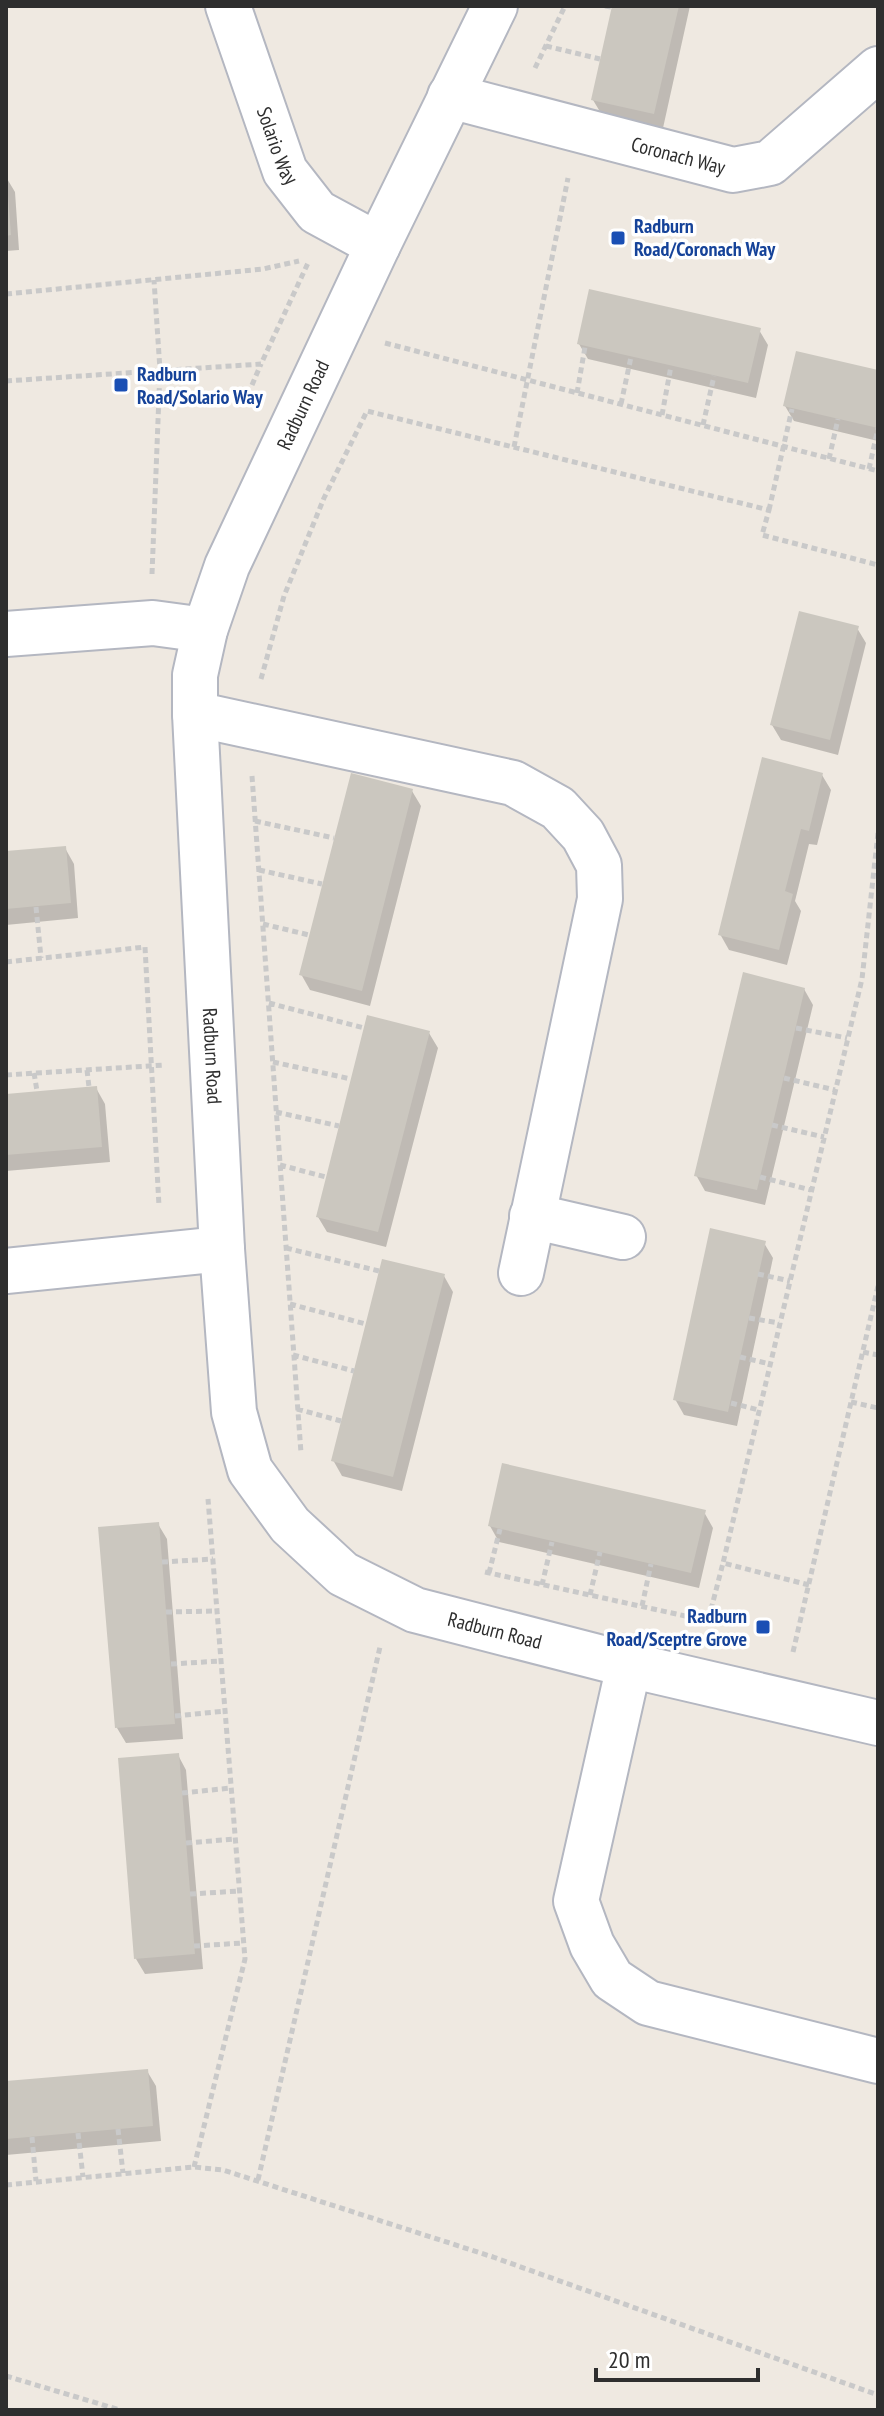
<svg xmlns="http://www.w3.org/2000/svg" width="884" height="2416" viewBox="0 0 884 2416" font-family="'PT Sans Narrow',sans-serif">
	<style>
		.shadow { fill: #0003 }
		.building { fill: #cbc7bf }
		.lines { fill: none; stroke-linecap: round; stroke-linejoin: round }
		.minor-casing { stroke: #b4b7c1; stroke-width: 48 }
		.path { stroke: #c9c9c9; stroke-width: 5; stroke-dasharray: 6 4; stroke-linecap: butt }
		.minor { stroke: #fff; stroke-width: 44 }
		.transit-dot { fill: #1a4fb4; stroke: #fff; stroke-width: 3 }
		.labels { text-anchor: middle; stroke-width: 7; stroke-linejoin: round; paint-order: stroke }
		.street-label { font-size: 20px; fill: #2e2e2e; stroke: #fff }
		.transit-label { font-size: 20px; font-weight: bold; fill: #164399; stroke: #fff; text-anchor: start }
	</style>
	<rect width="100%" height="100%" fill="#efe9e1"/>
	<!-- shadow -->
	<path class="shadow" d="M 614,6 L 690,6 L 663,128 L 602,115 L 593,100 Z
		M 6,177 L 15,192 L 19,250 L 6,251 Z
		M 759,330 L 768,345 L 756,398 L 588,359 L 579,344 Z
		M 878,372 L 878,441 L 794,421 L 785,406 Z
		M 857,628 L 866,643 L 838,755 L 781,740 L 772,725 Z
		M 822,775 L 831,790 L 817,845 L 809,844 L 795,901 L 801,911 L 787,965 L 729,950 L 720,934 Z
		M 412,791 L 421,806 L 370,1006 L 310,990 L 301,974 Z
		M 65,848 L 74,864 L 78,918 L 6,925 L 6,854 Z
		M 804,989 L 813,1005 L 765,1205 L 705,1191 L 696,1175 Z
		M 429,1033 L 438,1048 L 386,1247 L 327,1232 L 318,1217 Z
		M 96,1088 L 105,1104 L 110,1162 L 6,1171 L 6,1096 Z
		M 764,1243 L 773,1258 L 737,1426 L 684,1415 L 675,1399 Z
		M 444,1276 L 453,1292 L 402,1491 L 342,1476 L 333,1460 Z
		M 704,1512 L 713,1528 L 699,1588 L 499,1542 L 490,1526 Z
		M 158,1524 L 167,1539 L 183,1739 L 126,1743 L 117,1728 Z
		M 178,1755 L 186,1770 L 203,1969 L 145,1974 L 136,1959 Z
		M 147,2071 L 156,2086 L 161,2141 L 6,2155 L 6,2083 Z"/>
	<!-- building -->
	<path class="building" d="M 612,6 L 679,6 L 654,114 L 591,100 Z
		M 6,195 L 8,195 L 11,235 L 6,236 Z
		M 589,289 L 761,328 L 748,383 L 577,344 Z
		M 796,351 L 878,370 L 878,428 L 783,406 Z
		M 799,611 L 859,626 L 830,740 L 770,725 Z
		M 762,757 L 823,773 L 809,831 L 801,829 L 785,891 L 793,894 L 779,950 L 718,935 Z
		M 351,773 L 413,789 L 362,991 L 299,975 Z
		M 66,846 L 71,903 L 6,909 L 6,851 Z
		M 743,972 L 805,988 L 757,1190 L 694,1176 Z
		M 367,1015 L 430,1031 L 378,1232 L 316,1217 Z
		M 97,1086 L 102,1147 L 6,1155 L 6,1094 Z
		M 710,1228 L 766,1241 L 728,1412 L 673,1400 Z
		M 382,1259 L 445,1274 L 393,1477 L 331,1461 Z
		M 502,1463 L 706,1510 L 691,1573 L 488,1526 Z
		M 159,1522 L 175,1724 L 115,1728 L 98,1527 Z
		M 179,1753 L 195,1954 L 134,1959 L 118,1758 Z
		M 148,2069 L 153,2126 L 6,2139 L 6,2081 Z"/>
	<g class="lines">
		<defs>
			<g id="minor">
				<path id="s1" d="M 228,6 L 285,171 L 317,212 L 378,245"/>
				<path id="s2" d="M 495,6 L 378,245 L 227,566 L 205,630 L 195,675 L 195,714 L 222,1249 L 234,1412 L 250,1470 L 290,1525 L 343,1574 L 415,1610 L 629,1665 L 878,1723"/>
				<path id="s3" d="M 450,96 L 733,170 L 770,163 L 878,69"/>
				<path d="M 6,634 L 153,623 L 205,630"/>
				<path d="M 195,714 L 513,783 L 558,808 L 583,835 L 599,865 L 600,899 L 521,1273"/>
				<path d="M 532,1216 L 623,1237"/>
				<path d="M 6,1271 L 222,1249"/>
				<path d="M 629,1665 L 576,1901 L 592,1945 L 612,1979 L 648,2003 L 878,2061"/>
			</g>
		</defs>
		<!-- minor casing -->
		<use href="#minor" class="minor-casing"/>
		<!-- path -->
		<path class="path" d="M 605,6 L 611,7
			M 546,46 L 600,59
			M 535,68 L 565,6
			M 6,294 L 263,269 L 299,261
			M 385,343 L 878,471
			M 6,381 L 261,364 L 308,263
			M 252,385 L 261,364
			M 577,393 L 585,347
			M 621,404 L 631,357
			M 662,415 L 671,366
			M 703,425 L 714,376
			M 514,447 L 568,178
			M 829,459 L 838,419
			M 869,469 L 878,428
			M 769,510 L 792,409
			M 152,574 L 160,370 L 154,280
			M 261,679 L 284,596 L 324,498 L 367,411 L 769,510 L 762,535 L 878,565
			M 252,776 L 301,1453
			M 255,821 L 334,838
			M 259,870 L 322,884
			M 36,907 L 41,958
			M 263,924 L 309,935
			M 6,962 L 145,947 L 159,1206
			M 269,1003 L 364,1028
			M 796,1028 L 847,1038
			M 273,1062 L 351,1079
			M 87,1070 L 89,1087
			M 34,1073 L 37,1091
			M 6,1075 L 165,1065
			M 784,1078 L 835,1090
			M 276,1112 L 339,1126
			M 772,1125 L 824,1137
			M 280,1165 L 326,1177
			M 760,1177 L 811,1190
			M 286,1248 L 379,1271
			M 758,1274 L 790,1281
			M 290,1304 L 366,1324
			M 749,1318 L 779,1323
			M 863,1352 L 878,1355
			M 293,1355 L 354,1371
			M 740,1357 L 770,1364
			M 851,1402 L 878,1408
			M 731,1403 L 759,1410
			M 297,1409 L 341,1421
			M 162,1562 L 213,1559
			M 485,1572 L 708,1621 L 723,1563
			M 489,1573 L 500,1529
			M 542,1585 L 552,1542
			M 809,1585 L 723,1563 L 862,979 L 878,833
			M 590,1595 L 600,1552
			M 642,1606 L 651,1564
			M 166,1612 L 216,1611
			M 793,1652 L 878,1286
			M 171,1664 L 221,1661
			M 175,1716 L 225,1711
			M 182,1793 L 231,1788
			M 186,1843 L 235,1839
			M 190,1894 L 239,1891
			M 194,1946 L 243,1943
			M 118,2129 L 123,2173
			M 78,2133 L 83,2177
			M 32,2137 L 36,2181
			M 194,2167 L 245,1959 L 208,1499
			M 258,2180 L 380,1647
			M 6,2185 L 194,2167 L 223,2170 L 493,2257 L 878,2395
			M 6,2376 L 120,2410"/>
		<!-- minor -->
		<use href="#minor" class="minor"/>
	</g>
	<!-- markers -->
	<g class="transit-dot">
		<rect x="610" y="230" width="16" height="16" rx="4"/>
		<rect x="113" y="377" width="16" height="16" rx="4"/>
		<rect x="755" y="1619" width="16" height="16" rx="4"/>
	</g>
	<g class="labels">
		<!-- street labels -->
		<g class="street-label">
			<text dy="7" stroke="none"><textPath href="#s1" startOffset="148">Solario Way</textPath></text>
			<text dy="7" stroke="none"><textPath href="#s3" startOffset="236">Coronach Way</textPath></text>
			<text transform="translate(303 405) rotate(-65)" y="7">Radburn Road</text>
			<text dy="7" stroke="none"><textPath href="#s2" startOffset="1116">Radburn Road</textPath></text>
			<text dy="7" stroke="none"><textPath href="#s2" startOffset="1836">Radburn Road</textPath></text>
		</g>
		<!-- transit labels -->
		<g class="transit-label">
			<text x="634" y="233">Radburn<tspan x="634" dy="23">Road/Coronach Way</tspan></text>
			<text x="137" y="381">Radburn<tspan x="137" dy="23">Road/Solario Way</tspan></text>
			<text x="747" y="1623" text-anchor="end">Radburn<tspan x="747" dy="23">Road/Sceptre Grove</tspan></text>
		</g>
	</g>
	<!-- border -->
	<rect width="884" height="2416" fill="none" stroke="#2e2e2e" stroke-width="16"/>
	<!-- scale -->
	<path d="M596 2368v12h162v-12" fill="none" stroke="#2e2e2e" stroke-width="4"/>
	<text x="608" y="2368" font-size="24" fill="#2e2e2e" stroke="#ffffff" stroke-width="6" paint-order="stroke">20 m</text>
</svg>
